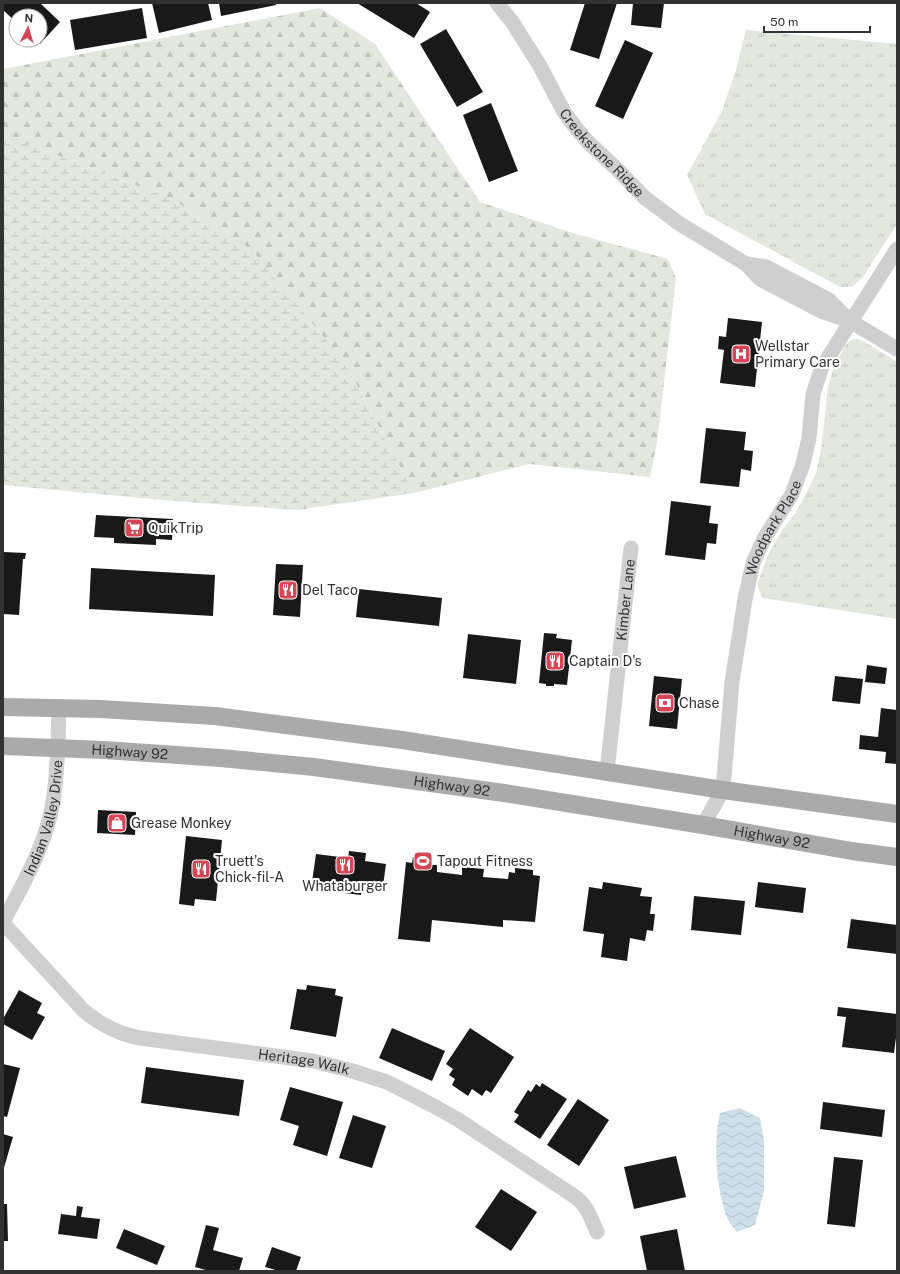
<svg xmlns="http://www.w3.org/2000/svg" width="900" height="1274" viewBox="0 0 900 1274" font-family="'Public Sans',sans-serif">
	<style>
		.grass { fill: url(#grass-tufts) }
		.forest { fill: url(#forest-firs) }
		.wetland { fill: url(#wetland-marsh) }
		.water { fill: url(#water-waves) }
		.building { fill: #191919 }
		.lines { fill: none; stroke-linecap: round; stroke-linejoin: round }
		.minor { stroke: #cfcfcf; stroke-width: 15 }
		.major { stroke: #aaa; stroke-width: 18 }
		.labels { text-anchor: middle; stroke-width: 4; stroke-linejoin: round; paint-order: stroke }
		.street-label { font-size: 14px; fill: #323232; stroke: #fff }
		.poi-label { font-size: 14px; fill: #323232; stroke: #fff; text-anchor: start }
	</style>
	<defs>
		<pattern id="grass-tufts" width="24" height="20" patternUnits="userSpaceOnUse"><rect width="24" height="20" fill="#e2e8dc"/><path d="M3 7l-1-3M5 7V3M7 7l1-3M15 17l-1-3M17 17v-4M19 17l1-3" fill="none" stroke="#c2c7bd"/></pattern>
		<pattern id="forest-firs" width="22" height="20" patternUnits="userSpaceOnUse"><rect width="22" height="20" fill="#e2e8dc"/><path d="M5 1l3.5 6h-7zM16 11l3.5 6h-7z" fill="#c2c7bd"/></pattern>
		<pattern id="wetland-marsh" width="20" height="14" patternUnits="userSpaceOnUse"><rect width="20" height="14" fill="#e2e8dc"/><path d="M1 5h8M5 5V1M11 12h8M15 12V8" fill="none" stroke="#c2c7bd"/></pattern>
		<pattern id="water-waves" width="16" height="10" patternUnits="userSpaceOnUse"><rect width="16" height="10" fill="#cddfe8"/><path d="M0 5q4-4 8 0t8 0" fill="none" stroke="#b0c0c7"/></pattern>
	</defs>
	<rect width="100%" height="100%" fill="#fff"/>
	<!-- grass -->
	<path class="grass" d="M 746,30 L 897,44 L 897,224 L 863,277 L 852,287 L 840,287 L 705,214 L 687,175 L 722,111 L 736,70 Z
		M 857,339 L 863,341 L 897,362 L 897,619 L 763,598 L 758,587 L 758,582 L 769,553 L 783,529 L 796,512 L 805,496 L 816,473 L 821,450 L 828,387 L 832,372 L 846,344 L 851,340 Z"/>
	<!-- forest -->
	<path class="forest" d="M 320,8 L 375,44 L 480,202 L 569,232 L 668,259 L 676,278 L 657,443 L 650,477 L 529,464 L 414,493 L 345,363 L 170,198 L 3,135 L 3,69 Z"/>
	<!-- wetland -->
	<path class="wetland" d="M 3,135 L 170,198 L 251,249 L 345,363 L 414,493 L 297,510 L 162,500 L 3,485 Z"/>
	<!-- water -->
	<path class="water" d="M 740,1108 L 760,1118 L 764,1140 L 764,1191 L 755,1225 L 737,1232 C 734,1228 730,1224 728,1220 C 716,1191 713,1143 720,1113 Z"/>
	<!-- building -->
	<path class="building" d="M 3,3 L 40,3 L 60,22 L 40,44 L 36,40 L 40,40 L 40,16 L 16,16 L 16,22 L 3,10 Z
		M 152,3 L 208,3 L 212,20 L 159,33 Z
		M 219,3 L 275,3 L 276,5 L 221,16 Z
		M 357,3 L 416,3 L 430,12 L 414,38 Z
		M 585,3 L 617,3 L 599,59 L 570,50 Z
		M 633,3 L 664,3 L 661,28 L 631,25 Z
		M 142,8 L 147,38 L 75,50 L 70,20 Z
		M 446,29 L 483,92 L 457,107 L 420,44 Z
		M 625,40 L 653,53 L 623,119 L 595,106 Z
		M 491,103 L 518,171 L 489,182 L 463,115 Z
		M 728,318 L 762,322 L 755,387 L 720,383 L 724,350 L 718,349 L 719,336 L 726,337 Z
		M 706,428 L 746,432 L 744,450 L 753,451 L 751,471 L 741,469 L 739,487 L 700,483 Z
		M 671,501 L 711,506 L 709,523 L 718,524 L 716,544 L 707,543 L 705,560 L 665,555 Z
		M 96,515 L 173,519 L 172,540 L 156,539 L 156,545 L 114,543 L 114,538 L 94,537 Z
		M 3,552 L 26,553 L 25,559 L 23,559 L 19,615 L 3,614 Z
		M 276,564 L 303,565 L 300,617 L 273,615 Z
		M 91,568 L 215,575 L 213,616 L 89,609 Z
		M 359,589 L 442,598 L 439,626 L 356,617 Z
		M 544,633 L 557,634 L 556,638 L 572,640 L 567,685 L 554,684 L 554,686 L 546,686 L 546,684 L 539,683 Z
		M 468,634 L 521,640 L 516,684 L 463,678 Z
		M 867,665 L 887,668 L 885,684 L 865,682 Z
		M 654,676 L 682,679 L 677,729 L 649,726 Z
		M 835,676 L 863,679 L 860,704 L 832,701 Z
		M 881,708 L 897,710 L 897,764 L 885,763 L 886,752 L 859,749 L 860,735 L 878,737 Z
		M 98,810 L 136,812 L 135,835 L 97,833 Z
		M 186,836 L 222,840 L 216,901 L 195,899 L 194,906 L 179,904 Z
		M 349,851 L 366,853 L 365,861 L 386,864 L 383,886 L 363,883 L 361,895 L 311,889 L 316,854 L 348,858 Z
		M 413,857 L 431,860 L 431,865 L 437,865 L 437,872 L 462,875 L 462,867 L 484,869 L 483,877 L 508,879 L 509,872 L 515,873 L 515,868 L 533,870 L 533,875 L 540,876 L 535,922 L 503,920 L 503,927 L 432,920 L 430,942 L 398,939 L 406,862 L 412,863 Z
		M 603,882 L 642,888 L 640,896 L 652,897 L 650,914 L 655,914 L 653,931 L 647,930 L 645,941 L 630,938 L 627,961 L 601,957 L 604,934 L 583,931 L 589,887 L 602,889 Z
		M 758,882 L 806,888 L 803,913 L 755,907 Z
		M 694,896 L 745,901 L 741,935 L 691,930 Z
		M 851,919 L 897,925 L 897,954 L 847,948 Z
		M 307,985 L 336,989 L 335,995 L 343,997 L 336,1037 L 290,1029 L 297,989 L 306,990 Z
		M 19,990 L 42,1003 L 37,1013 L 45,1017 L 32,1040 L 3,1024 L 3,1019 Z
		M 838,1007 L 897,1014 L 897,1030 L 894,1053 L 842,1047 L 846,1017 L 837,1016 Z
		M 392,1028 L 445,1051 L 432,1081 L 379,1058 Z
		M 470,1028 L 514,1057 L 491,1093 L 486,1090 L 482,1096 L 472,1089 L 468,1096 L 452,1085 L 455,1079 L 449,1075 L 453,1069 L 446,1064 Z
		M 3,1064 L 20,1068 L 7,1117 L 3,1116 Z
		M 146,1067 L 244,1080 L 239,1116 L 141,1103 Z
		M 542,1083 L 567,1099 L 540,1139 L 514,1122 L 519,1115 L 514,1112 L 528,1090 L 531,1092 L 536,1084 L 540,1087 Z
		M 290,1087 L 343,1102 L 327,1156 L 293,1145 L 299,1126 L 280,1120 Z
		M 578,1099 L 609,1120 L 579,1166 L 547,1145 Z
		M 823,1102 L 885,1110 L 882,1137 L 820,1129 Z
		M 353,1115 L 386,1126 L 372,1168 L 339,1158 Z
		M 3,1134 L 13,1137 L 3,1171 Z
		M 676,1156 L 686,1197 L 634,1209 L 624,1167 Z
		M 834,1157 L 863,1160 L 855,1227 L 827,1224 Z
		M 501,1189 L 537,1212 L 511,1251 L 475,1227 Z
		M 3,1204 L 7,1204 L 8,1241 L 3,1241 Z
		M 77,1206 L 83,1207 L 81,1217 L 100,1219 L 97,1239 L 58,1234 L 61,1214 L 76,1216 Z
		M 206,1225 L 219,1228 L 213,1250 L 243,1258 L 239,1271 L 209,1271 L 195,1267 Z
		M 124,1229 L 165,1246 L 157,1265 L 116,1248 Z
		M 677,1229 L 685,1271 L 647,1271 L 640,1236 Z
		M 272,1247 L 301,1257 L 296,1271 L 279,1271 L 265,1267 Z"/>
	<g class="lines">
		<!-- minor -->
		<g class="minor">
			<path id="s1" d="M 497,3 L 513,23 L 540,66 L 564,112 L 576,128 L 588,142 L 618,170 L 645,198 L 680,224 L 746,264 L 760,279 L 823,312 L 850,321"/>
			<path d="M 746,264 L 766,267 L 829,300 L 850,321 L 897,349"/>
			<path id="s2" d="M 607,772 L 631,548"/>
			<path id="s3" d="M 703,825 L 723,790 L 732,682 L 745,599 L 753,563 L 765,537 L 792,494 L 803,464 L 809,438 L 813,394 L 822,367 L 897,249"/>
			<path id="s4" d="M 3,922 C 23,884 46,845 53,802 C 58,771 58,739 59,708"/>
			<path id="s5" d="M 3,923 L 84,1011 C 101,1025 118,1034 140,1038 L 313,1061 L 349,1070 L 387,1082 L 432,1105 L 457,1119 L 574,1196 C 587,1205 591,1218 597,1232"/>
		</g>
		<!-- major -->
		<g class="major">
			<path d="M 3,707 L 101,709 L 215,716 L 402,740 L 723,790 L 897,814"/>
			<path id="s6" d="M 3,746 L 104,750 L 221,758 L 314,767 L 504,793 L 703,825 L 852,851 L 897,857"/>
		</g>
	</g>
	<!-- icons -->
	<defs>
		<symbol id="hospital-square" viewBox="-11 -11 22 22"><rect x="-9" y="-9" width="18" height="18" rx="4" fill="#d54757" stroke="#fff"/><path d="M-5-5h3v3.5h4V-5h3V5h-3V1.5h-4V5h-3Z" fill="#fff"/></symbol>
		<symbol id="supermarket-square" viewBox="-11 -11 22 22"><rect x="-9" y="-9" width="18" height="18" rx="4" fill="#d54757" stroke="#fff"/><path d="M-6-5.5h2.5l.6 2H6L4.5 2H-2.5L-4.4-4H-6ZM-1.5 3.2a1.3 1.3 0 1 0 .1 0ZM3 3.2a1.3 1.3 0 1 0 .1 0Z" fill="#fff"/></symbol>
		<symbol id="restaurant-square" viewBox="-11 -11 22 22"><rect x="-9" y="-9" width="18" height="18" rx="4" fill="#d54757" stroke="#fff"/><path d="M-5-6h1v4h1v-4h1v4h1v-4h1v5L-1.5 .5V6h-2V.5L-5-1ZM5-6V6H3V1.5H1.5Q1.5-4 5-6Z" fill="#fff"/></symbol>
		<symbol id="bank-square" viewBox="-11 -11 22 22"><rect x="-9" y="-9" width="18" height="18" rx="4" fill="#d54757" stroke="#fff"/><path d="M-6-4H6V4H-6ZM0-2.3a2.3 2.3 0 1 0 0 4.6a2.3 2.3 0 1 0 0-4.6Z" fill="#fff"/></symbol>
		<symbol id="shop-square" viewBox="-11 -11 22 22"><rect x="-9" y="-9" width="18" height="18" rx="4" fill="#d54757" stroke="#fff"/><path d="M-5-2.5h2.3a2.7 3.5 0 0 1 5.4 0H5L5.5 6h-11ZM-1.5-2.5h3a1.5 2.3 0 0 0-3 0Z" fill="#fff"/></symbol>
		<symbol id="stadium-square" viewBox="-11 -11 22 22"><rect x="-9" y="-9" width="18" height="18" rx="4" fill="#d54757" stroke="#fff"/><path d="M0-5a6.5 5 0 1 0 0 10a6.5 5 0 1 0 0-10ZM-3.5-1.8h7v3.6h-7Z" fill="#fff"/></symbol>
	</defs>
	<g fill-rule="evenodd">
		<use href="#hospital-square" x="730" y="343" width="22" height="22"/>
		<use href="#supermarket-square" x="123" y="517" width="22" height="22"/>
		<use href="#restaurant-square" x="277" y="579" width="22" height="22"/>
		<use href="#restaurant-square" x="544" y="650" width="22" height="22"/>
		<use href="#bank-square" x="654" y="692" width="22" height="22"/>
		<use href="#shop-square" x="106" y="812" width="22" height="22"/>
		<use href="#stadium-square" x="412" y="850" width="22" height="22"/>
		<use href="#restaurant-square" x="334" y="854" width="22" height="22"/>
		<use href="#restaurant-square" x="190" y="858" width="22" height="22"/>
	</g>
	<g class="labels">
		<!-- street labels -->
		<g class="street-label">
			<text dy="5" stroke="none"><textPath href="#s1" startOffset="184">Creekstone Ridge</textPath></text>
			<text dy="5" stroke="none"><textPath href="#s3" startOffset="310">Woodpark Place</textPath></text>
			<text dy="5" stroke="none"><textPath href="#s2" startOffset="173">Kimber Lane</textPath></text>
			<text dy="5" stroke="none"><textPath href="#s6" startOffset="127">Highway 92</textPath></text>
			<text dy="5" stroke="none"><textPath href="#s6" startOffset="451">Highway 92</textPath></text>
			<text dy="5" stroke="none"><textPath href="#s4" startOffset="113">Indian Valley Drive</textPath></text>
			<text dy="5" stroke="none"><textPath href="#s6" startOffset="775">Highway 92</textPath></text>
			<text dy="5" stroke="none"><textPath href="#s5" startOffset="348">Heritage Walk</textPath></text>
		</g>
		<!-- poi labels -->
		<g class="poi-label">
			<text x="755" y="351">Wellstar<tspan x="755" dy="16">Primary Care</tspan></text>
			<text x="148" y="533">QuikTrip</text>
			<text x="302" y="595">Del Taco</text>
			<text x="569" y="666">Captain D's</text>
			<text x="679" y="708">Chase</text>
			<text x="131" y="828">Grease Monkey</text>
			<text x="215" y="866">Truett's<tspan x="215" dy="16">Chick-fil-A</tspan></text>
			<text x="437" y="866">Tapout Fitness</text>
			<text x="345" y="891" text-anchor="middle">Whataburger</text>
		</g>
	</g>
	<!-- border -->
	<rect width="900" height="1274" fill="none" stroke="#323232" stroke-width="8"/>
	<!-- north arrow -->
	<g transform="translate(28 28) rotate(5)"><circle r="19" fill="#ffffff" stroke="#adadad"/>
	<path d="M0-3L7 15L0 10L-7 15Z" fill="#d54757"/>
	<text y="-6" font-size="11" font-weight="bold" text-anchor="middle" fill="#323232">N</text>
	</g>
	<!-- scale -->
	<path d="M764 26v6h106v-6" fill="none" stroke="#323232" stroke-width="2"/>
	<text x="770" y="26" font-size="12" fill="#323232" stroke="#ffffff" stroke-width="3" paint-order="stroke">50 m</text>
</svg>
